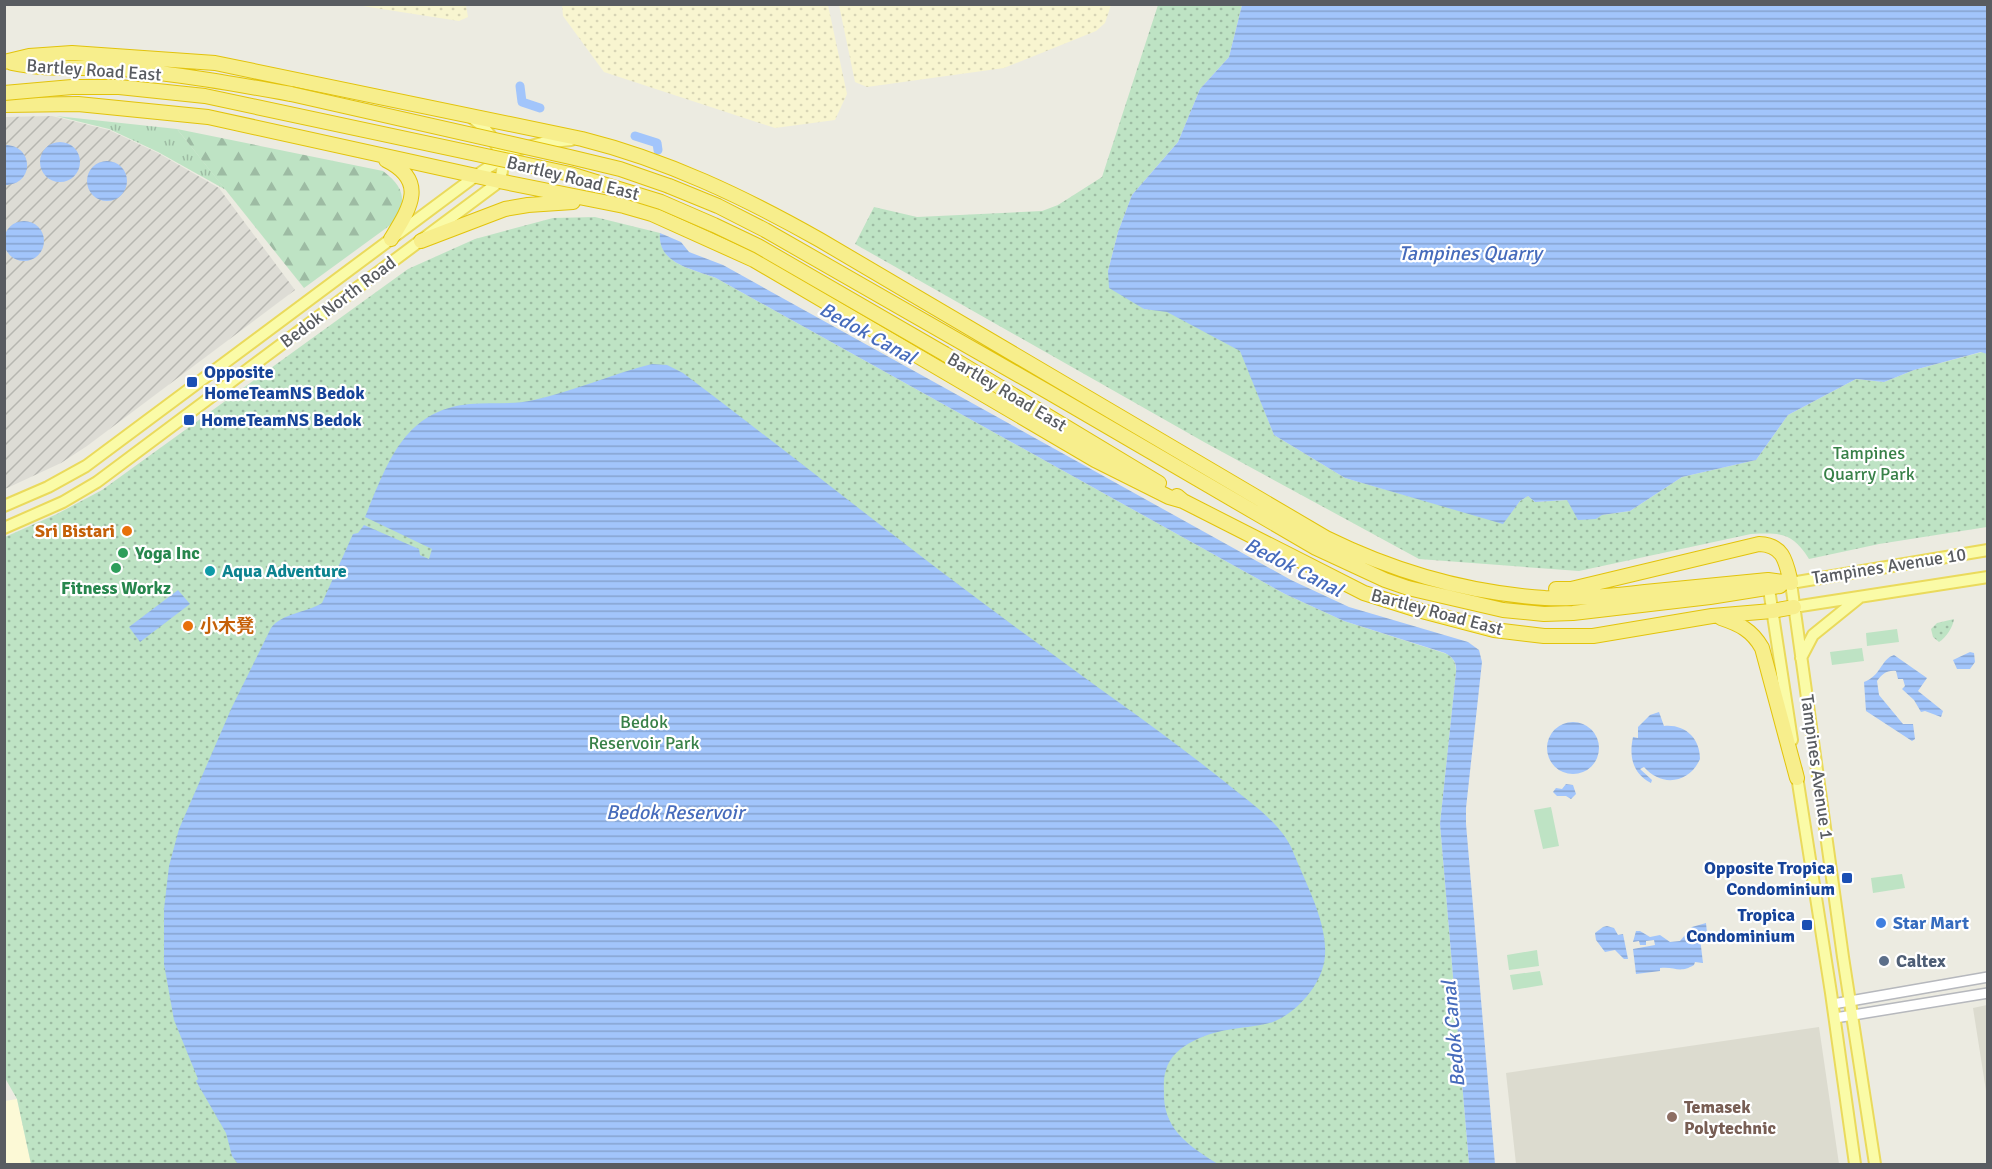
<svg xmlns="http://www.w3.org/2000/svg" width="1992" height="1169" viewBox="0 0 1992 1169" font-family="Signika,'Noto Sans SC',sans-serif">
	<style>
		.commercial { fill: #fcf9d6 }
		.industrial { fill: url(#industrial-furrows) }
		.education { fill: #dcdbcf }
		.grass { fill: url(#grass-tufts) }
		.forest { fill: url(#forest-firs) }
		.sand { fill: url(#sand-dots) }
		.park { fill: url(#park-dots) }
		.garden { fill: #bee3c4 }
		.water { fill: url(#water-rules) }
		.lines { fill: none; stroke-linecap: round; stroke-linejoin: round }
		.canal { stroke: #a2c5fb; stroke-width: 9 }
		.minor-casing { stroke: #b6b8bd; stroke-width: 12 }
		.major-casing { stroke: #eada5c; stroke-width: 14 }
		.highway-casing { stroke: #e2c30b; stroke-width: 16 }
		.minor { stroke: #fff; stroke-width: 9 }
		.major { stroke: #fafba7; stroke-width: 10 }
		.highway { stroke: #f7ee8c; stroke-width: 14 }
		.highway-bridge-casing { stroke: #e2c30b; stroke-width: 16; stroke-linecap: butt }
		.highway-bridge { stroke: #f7ee8c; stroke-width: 14 }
		.transit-dot { fill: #1a4fb4; stroke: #fff; stroke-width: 2 }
		.food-dot { fill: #e8710a; stroke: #fff; stroke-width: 2 }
		.leisure-dot { fill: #2e9e5b; stroke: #fff; stroke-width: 2 }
		.culture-dot { fill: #0f9aa8; stroke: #fff; stroke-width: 2 }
		.shop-dot { fill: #3f7fe0; stroke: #fff; stroke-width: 2 }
		.service-dot { fill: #5c6f8a; stroke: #fff; stroke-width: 2 }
		.education-dot { fill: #8d6e63; stroke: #fff; stroke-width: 2 }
		.labels { text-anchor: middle; stroke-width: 4.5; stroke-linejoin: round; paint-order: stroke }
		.street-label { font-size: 18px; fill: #595c61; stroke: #fff }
		.transit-label { font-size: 18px; font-weight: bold; fill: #164399; stroke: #fff; text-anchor: start }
		.park-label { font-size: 18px; fill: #388148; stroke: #fff }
		.food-label { font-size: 18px; font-weight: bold; fill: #c56008; stroke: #fff; text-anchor: end }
		.leisure-label { font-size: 18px; font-weight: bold; fill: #27864d; stroke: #fff; text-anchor: start }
		.culture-label { font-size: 18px; font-weight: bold; fill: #0d838f; stroke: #fff; text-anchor: start }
		.shop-label { font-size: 18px; font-weight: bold; fill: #366cbe; stroke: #fff; text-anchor: start }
		.service-label { font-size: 18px; font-weight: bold; fill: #4e5e75; stroke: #fff; text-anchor: start }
		.education-label { font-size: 18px; font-weight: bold; fill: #785e54; stroke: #fff; text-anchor: start }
		.water-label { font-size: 20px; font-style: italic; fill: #476cbc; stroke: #fff }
	</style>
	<defs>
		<pattern id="industrial-furrows" width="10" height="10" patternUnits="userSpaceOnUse" patternTransform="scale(1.5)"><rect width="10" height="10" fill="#dddcd5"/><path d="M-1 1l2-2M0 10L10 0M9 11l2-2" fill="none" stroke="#b6b6b0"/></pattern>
		<pattern id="grass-tufts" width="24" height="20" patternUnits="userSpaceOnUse" patternTransform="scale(1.5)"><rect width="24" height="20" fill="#bee3c4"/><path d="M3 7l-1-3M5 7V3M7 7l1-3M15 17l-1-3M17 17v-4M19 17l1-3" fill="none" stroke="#9dbba3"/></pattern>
		<pattern id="forest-firs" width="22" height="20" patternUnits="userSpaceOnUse" patternTransform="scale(1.5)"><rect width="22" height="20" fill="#bee3c4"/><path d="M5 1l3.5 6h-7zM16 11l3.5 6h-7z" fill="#9dbba3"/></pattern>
		<pattern id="sand-dots" width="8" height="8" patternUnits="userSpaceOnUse" patternTransform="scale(1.5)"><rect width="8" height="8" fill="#f8f5d0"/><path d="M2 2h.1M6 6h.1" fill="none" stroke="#d7d4b5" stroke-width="1.8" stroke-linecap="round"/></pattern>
		<pattern id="park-dots" width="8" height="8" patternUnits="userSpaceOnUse" patternTransform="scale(1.5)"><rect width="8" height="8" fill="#bee3c4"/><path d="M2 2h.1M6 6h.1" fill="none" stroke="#9dbba3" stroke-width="1.8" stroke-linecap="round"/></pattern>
		<pattern id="water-rules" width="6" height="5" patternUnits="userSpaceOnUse" patternTransform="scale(1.5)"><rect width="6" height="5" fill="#a2c5fb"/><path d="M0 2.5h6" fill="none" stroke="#87a3cf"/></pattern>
	</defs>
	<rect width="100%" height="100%" fill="#ecebe1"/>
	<!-- commercial -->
	<path class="commercial" d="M 17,1099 L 31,1164 L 5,1164 L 5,1101 Z"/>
	<!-- industrial -->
	<path class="industrial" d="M 52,116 L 109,130 L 158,153 L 219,188 L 295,290 L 87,446 L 61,463 L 5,489 L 5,117 Z"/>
	<!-- education -->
	<path class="education" d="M 1987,1005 L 1988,1005 L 1987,1097 L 1973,1008 Z
		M 1819,1027 L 1839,1164 L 1516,1164 L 1506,1073 Z"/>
	<!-- grass -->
	<path class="grass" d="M 56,116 L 177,129 L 226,190 L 158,152 L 109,129 Z"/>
	<!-- forest -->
	<path class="forest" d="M 177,129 L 383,171 C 402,186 405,194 400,218 L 304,288 Z"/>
	<!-- sand -->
	<path class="sand" d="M 356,5 L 466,5 L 468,17 L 459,21 Z
		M 562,5 L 828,5 L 847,94 L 835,120 L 775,128 L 604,72 L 563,16 Z
		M 839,5 L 839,4 L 1111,5 L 1105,23 L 1096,31 L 1004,68 L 867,87 L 855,82 Z"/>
	<!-- park -->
	<path class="park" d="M 1158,5 L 1242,5 L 1229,57 L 1200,89 L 1178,142 L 1132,195 L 1118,232 L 1108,271 L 1144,309 L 1167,311 L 1241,351 L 1274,435 L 1345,478 L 1503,523 L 1520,501 L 1528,496 L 1535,502 L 1567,500 L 1602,515 L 1630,511 L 1682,477 L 1756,460 L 1788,415 L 1856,379 L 1884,382 L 1914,370 L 1982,352 L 1988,354 L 1987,527 L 1879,544 L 1809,559 C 1792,532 1781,533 1751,534 L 1579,571 L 1419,559 L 1204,442 L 855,244 L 874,207 L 917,217 L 1042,211 L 1058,205 L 1102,177 Z
		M 595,217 L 660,233 C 658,264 692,269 716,278 L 1285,594 L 1344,621 L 1447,654 C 1454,658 1456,664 1456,672 L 1440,824 L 1469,1164 L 31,1164 L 17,1099 L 5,1078 L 5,537 L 57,514 L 102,490 L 408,269 L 475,239 L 553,218 Z
		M 1954,619 C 1953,627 1946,638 1939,642 L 1933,637 L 1931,629 L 1937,623 Z"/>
	<!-- garden -->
	<path class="garden" d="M 1897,629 L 1899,642 L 1867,646 L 1866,633 Z
		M 1862,648 L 1864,661 L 1832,665 L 1830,652 Z
		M 1551,807 L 1559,846 L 1543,849 L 1534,810 Z
		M 1902,874 L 1905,888 L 1873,893 L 1871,878 Z
		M 1537,950 L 1539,966 L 1509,970 L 1507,955 Z
		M 1540,971 L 1543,985 L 1513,990 L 1510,975 Z"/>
	<!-- water -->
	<path class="water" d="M 1242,5 L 1987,5 L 1987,354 L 1981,352 L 1914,370 L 1884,382 L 1856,379 L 1788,415 L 1756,460 L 1682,477 L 1630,511 L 1602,515 L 1596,519 L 1578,520 L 1567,500 L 1535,502 L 1528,496 L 1520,501 L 1503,524 L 1345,478 L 1274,435 L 1240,351 L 1167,312 L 1144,309 L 1109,288 L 1108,271 L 1118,232 L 1132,195 L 1178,142 L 1200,89 L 1229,57 Z
		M40 162a20 20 0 1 1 40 0a20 20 0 1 1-40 0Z
		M 5,145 C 34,145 35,185 5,185 Z
		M87 181a20 20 0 1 1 40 0a20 20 0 1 1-40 0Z
		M4 241a20 20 0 1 1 40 0a20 20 0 1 1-40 0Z
		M 660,233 L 681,242 L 689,252 L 723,265 L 1291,580 L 1349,607 L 1468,642 L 1479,650 L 1482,662 L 1466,808 L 1466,824 L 1495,1164 L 1469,1164 L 1440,824 L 1456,672 C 1457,663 1453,657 1445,653 L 1344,621 L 1285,594 L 716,278 C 693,269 657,264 660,233 Z
		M 652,364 L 667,365 L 683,373 C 801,462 916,555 1036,642 C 1099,689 1164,733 1225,782 C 1249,802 1278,820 1292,849 C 1305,883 1335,934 1322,970 C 1315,991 1295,1013 1273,1022 C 1261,1026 1246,1027 1233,1029 C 1210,1032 1173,1044 1166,1070 C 1163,1078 1164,1088 1164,1097 C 1165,1131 1192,1148 1218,1164 L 238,1164 L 232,1156 L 226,1133 L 196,1081 L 198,1079 L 174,1020 L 164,964 L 164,909 L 169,866 L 179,829 L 232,707 L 271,628 C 282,613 306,613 322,603 L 353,534 L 358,533 L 364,525 L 419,549 L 420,555 L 429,559 L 432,549 L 365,517 C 387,465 403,410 470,404 C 491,402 513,405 534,400 C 574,391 612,374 652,364 Z
		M 178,590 L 190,604 L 140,642 L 129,627 Z
		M 1970,652 L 1974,653 L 1975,662 L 1970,669 L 1957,669 L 1953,660 Z
		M 1894,655 L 1927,678 L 1918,691 L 1943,711 L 1941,717 L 1925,711 L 1921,712 L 1914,700 L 1902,689 L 1905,686 L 1903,679 L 1898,679 L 1896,671 C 1887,670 1882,674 1877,681 L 1879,695 L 1903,724 L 1913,724 L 1915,739 L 1912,741 L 1866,711 L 1864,682 C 1881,676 1881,659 1894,655 Z
		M 1659,712 L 1664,726 C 1685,724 1700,738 1700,759 C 1689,784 1661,787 1644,767 L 1640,769 L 1652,780 L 1651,783 C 1632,773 1629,756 1633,737 L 1638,738 L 1638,727 L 1650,715 Z
		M1547 748a26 26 0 1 1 52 0a26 26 0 1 1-52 0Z
		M 1566,784 L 1573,785 L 1576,794 L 1571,799 L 1566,796 L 1557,796 L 1553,792 L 1556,788 L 1562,789 Z
		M 1706,923 L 1707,933 L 1700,938 L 1703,963 L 1695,962 L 1694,965 C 1679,974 1675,966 1660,968 L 1660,971 L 1636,974 L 1633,949 L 1655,945 L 1654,940 L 1646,941 L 1646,945 L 1640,945 L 1639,941 L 1633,942 L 1636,931 L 1640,931 L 1650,937 L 1660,935 L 1670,942 L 1680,941 L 1692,927 Z
		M 1607,926 L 1614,928 L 1618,935 L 1623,934 L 1628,959 L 1624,959 L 1615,950 L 1605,952 L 1596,940 L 1595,933 L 1603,927 Z"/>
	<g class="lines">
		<!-- canal -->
		<path class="canal" d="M 520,86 L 522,102 L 540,108
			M 635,136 L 657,143 L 658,150"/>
		<defs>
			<path id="minor" d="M 1833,1004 L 1988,977
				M 1835,1018 L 1988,993"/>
			<path id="major" d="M 4,506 L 48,487 L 86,466 L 477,175 L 513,151 L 542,143 L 571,140
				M 4,528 L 63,502 L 97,482 L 495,185 C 515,164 490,129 472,118
				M 1769,589 L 1792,740
				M 1794,607 L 1988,577
				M 1801,658 L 1813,635 L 1860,597
				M 1796,770 L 1831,993 L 1855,1164
				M 1875,1164 L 1843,957 L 1791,583 L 1988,550"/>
			<path id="highway" d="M 4,62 L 29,56 L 72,53 L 215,63 L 582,139 C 666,160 744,197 820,240 L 1326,538 C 1395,572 1468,593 1545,598 C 1578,599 1612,596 1645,592 C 1686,588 1727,584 1768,580 L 1791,583
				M 12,63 C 48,71 85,66 122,69 C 179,74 235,84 291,94
				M 4,105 L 78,104 L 208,117 L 499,181 L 624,206 L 652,214 L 754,260 L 1095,460 L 1169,497 L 1183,501
				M 386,160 C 428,181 410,208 391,239
				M 669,186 L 718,206 L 765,230 L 1050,393 L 1316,548 L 1385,580 L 1408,588 L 1503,610 L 1544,614 L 1573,613 L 1710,597 L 1780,586
				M 421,241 L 505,209 L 528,205 L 573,202
				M 945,354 L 1159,483
				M 1177,496 L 1183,501 L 1364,593 L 1418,610 L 1494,630 L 1544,636 L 1593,636 L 1712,616 L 1772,611 L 1794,607
				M 1556,589 L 1571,589 L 1759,544 C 1784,545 1786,562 1791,583
				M 1721,618 C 1739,624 1752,630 1762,648 L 1797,778"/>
		</defs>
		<!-- minor casing -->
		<use href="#minor" class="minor-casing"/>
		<!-- major casing -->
		<use href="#major" class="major-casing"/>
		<!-- highway casing -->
		<use href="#highway" class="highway-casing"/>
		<!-- minor -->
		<use href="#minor" class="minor"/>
		<!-- major -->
		<use href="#major" class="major"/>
		<!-- highway -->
		<use href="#highway" class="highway"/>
		<defs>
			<path id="highway-bridge" d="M 4,93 L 72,87 L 119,87 L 205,96 L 570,174 L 661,202 L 714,225 L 758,246 L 945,354
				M 291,94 L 570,157 L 620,169 L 669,186"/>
		</defs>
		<!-- highway-bridge casing -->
		<use href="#highway-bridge" class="highway-bridge-casing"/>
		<!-- highway-bridge -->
		<use href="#highway-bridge" class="highway-bridge"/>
	</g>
	<!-- markers -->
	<g class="transit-dot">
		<rect x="186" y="376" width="12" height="12" rx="3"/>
		<rect x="183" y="414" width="12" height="12" rx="3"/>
		<rect x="1841" y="872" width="12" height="12" rx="3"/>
		<rect x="1801" y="919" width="12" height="12" rx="3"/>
	</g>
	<g class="food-dot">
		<circle cx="127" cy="531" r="6"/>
		<circle cx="188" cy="626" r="6"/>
	</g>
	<g class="leisure-dot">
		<circle cx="123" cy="553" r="6"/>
		<circle cx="116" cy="568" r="6"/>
	</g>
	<circle class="culture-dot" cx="210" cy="571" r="6"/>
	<circle class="shop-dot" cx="1881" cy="923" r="6"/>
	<circle class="service-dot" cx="1884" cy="961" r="6"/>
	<circle class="education-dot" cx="1672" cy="1117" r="6"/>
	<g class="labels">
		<!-- street labels -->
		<g class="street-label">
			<text transform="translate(94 70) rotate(4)" y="6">Bartley Road East</text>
			<text transform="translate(573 178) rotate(14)" y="6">Bartley Road East</text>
			<text transform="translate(338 302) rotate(-37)" y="6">Bedok North Road</text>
			<text transform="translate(1007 392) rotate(31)" y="6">Bartley Road East</text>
			<text transform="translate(1889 566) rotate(-9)" y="6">Tampines Avenue 10</text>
			<text transform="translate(1437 612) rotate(15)" y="6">Bartley Road East</text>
			<text transform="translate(1817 767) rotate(82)" y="6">Tampines Avenue 1</text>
		</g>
		<!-- transit labels -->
		<g class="transit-label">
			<text x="204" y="378">Opposite<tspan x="204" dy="21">HomeTeamNS Bedok</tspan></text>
			<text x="201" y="426">HomeTeamNS Bedok</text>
			<text x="1835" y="874" text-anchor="end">Opposite Tropica<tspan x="1835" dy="21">Condominium</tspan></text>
			<text x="1795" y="921" text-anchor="end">Tropica<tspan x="1795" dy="21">Condominium</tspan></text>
		</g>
		<!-- park labels -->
		<g class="park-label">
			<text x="1869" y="459">Tampines<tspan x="1869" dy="21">Quarry Park</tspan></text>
			<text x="644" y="728">Bedok<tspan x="644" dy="21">Reservoir Park</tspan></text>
		</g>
		<!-- food labels -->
		<g class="food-label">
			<text x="115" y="537">Sri Bistari</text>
			<text x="200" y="632" text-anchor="start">小木凳</text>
		</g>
		<!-- leisure labels -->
		<g class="leisure-label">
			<text x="135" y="559">Yoga Inc</text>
			<text x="116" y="594" text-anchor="middle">Fitness Workz</text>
		</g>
		<!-- culture labels -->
		<g class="culture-label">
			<text x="222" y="577">Aqua Adventure</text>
		</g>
		<!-- shop labels -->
		<g class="shop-label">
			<text x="1893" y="929">Star Mart</text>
		</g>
		<!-- service labels -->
		<g class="service-label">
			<text x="1896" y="967">Caltex</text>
		</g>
		<!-- education labels -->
		<g class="education-label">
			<text x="1684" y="1113">Temasek<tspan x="1684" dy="21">Polytechnic</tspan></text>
		</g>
		<!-- water labels -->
		<g class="water-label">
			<text x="1470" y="260">Tampines Quarry</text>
			<text transform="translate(868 333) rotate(29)" y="7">Bedok Canal</text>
			<text transform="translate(1294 567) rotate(27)" y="7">Bedok Canal</text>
			<text x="675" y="819">Bedok Reservoir</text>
			<text transform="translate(1453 1034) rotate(-95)" y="7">Bedok Canal</text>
		</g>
	</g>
	<!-- border -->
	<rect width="1992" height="1169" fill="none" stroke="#595c61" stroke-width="12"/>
</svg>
